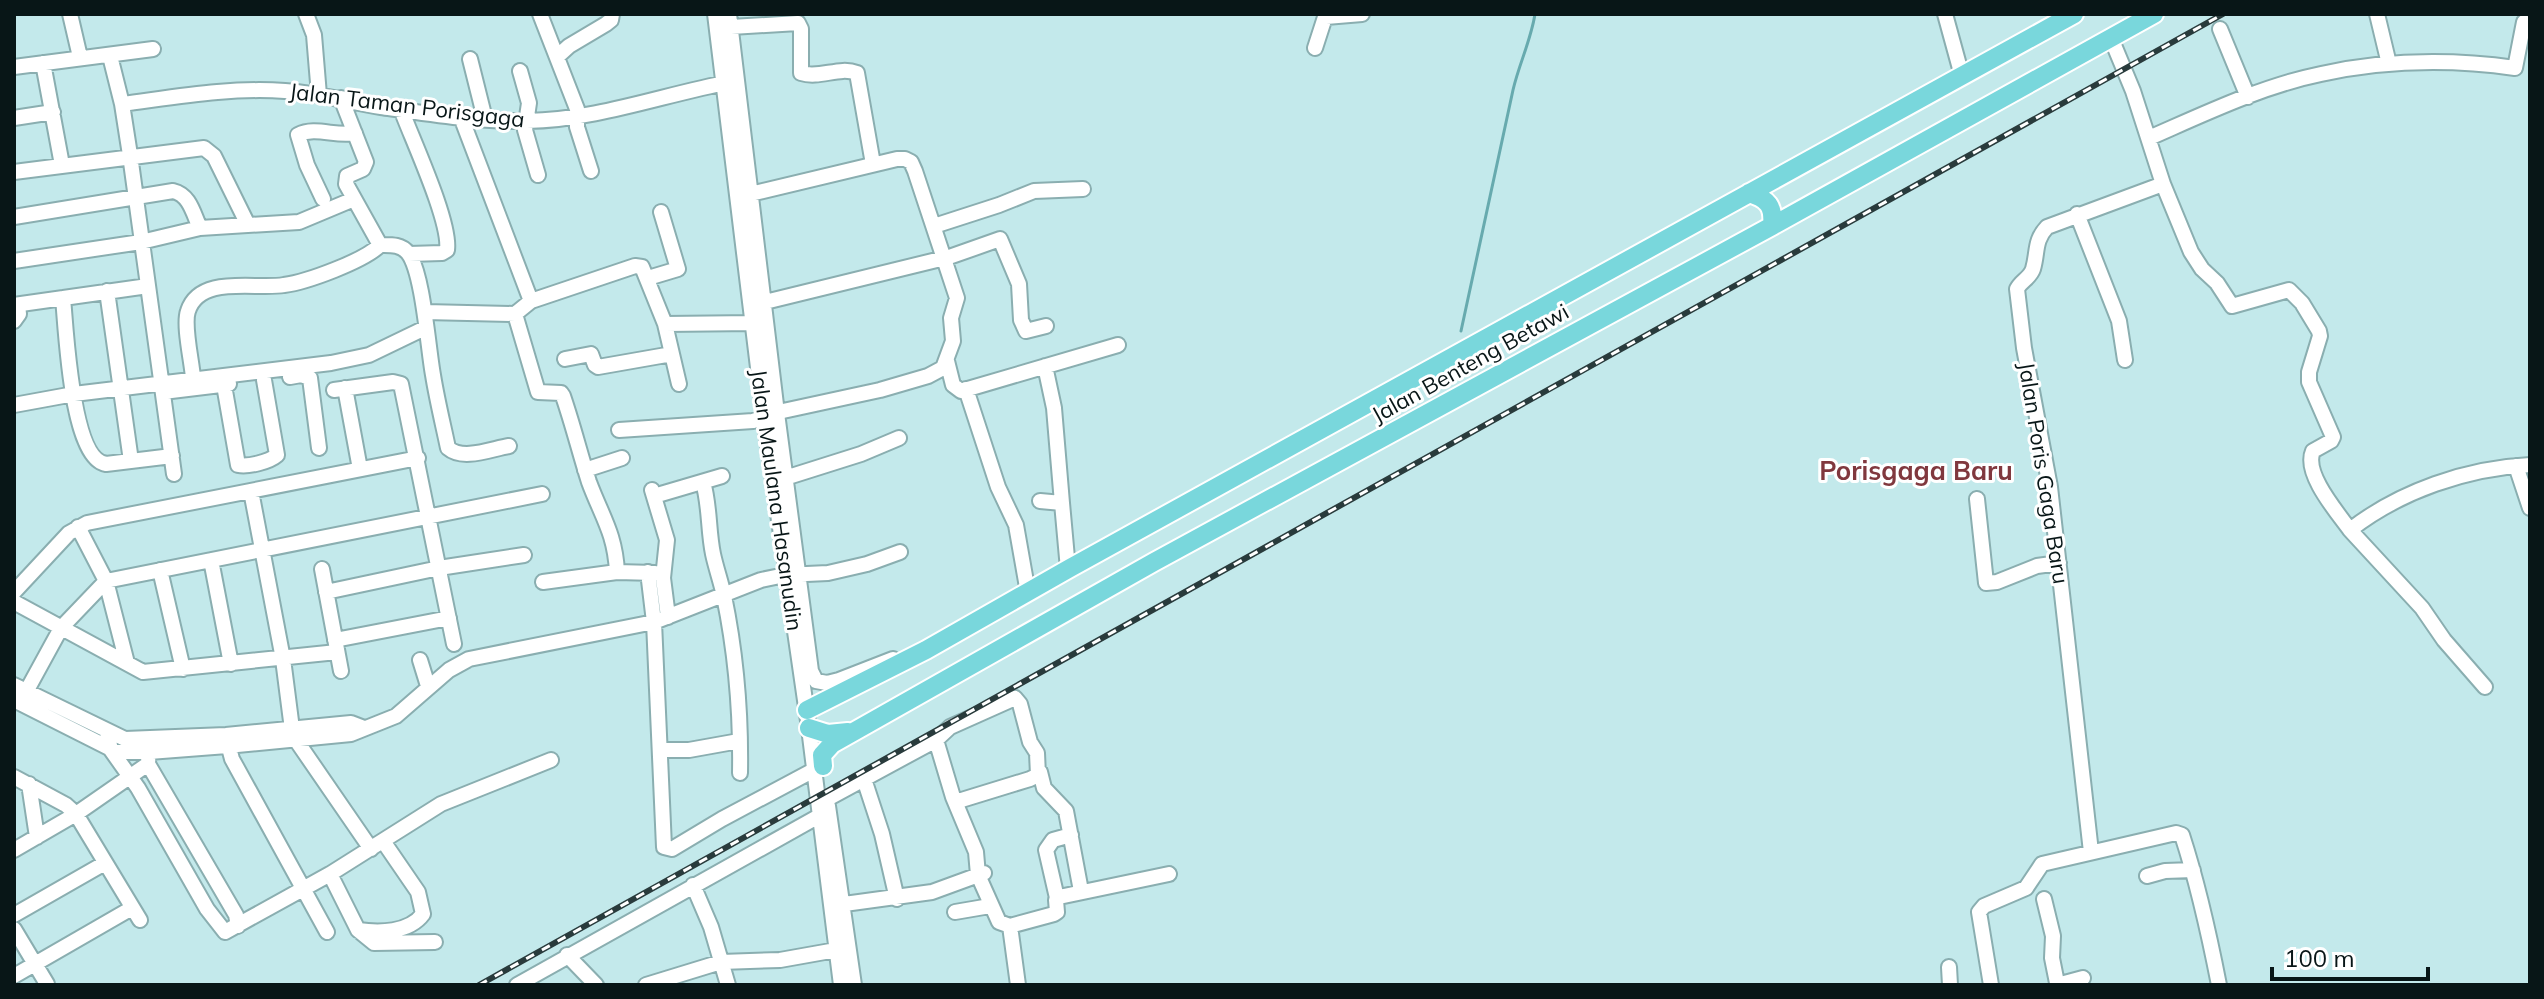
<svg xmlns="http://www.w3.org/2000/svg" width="2544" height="999" viewBox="0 0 2544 999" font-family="Mulish,sans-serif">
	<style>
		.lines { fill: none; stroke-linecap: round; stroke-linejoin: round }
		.stream { stroke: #67aaae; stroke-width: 3 }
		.minor-casing { stroke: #8aaeb0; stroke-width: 18 }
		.major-casing { stroke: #fff; stroke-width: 22 }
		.minor { stroke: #fff; stroke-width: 14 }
		.major { stroke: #79d7dc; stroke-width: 18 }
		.rail-casing { stroke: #293b3c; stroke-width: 6 }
		.rail { stroke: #fff; stroke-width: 3; stroke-dasharray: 9; stroke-linecap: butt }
		.labels { text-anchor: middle; stroke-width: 6; stroke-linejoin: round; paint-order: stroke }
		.street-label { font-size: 22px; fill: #081617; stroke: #fff }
		.quarter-label { font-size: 26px; font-weight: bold; fill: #80383e; stroke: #fff }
	</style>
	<rect width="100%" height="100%" fill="#c3e9eb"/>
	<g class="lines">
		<!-- stream -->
		<path class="stream" d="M 1461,331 L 1513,90 C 1519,64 1531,40 1535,14"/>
		<defs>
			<path id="minor" d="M 70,14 L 80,57
				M 306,14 L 314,35 L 319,95
				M 540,14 L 577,109 L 577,127 L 591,171
				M 715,14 L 764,417 L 809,728 L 841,985
				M 729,14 L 777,413 L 811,671 L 816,681 L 827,683 L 839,680 L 893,659
				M 1945,14 L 1962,76
				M 2377,14 L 2389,64
				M 1326,17 L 1362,14
				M 731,27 L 798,23 L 801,29 L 801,73 C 820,79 839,66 857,73 L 873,164
				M 2220,29 L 2248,97
				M 2111,38 L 2133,91 L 2163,184 L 2191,252 L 2202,269 L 2217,283 L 2232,306 L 2289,290 L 2302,303 L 2319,331 L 2320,336 L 2309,372 L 2309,382 L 2333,437 L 2331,441 L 2313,451 C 2303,473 2337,512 2350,530 C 2400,491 2467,468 2530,465
				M 1315,48 L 1326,14
				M 110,56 L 122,104 L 130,155 L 174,474
				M 558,56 L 569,46 L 606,24 L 611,20 L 612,14
				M 470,59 L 485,119
				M 43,63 L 62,165
				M 14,67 L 153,49
				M 520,71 L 529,103 L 525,130 L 538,175
				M 341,98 L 366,162 L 363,169 L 347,176 L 346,184 L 380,245 C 390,245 401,244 408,253 C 423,272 428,348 433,375 C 437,400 443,424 448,448 C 463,461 491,449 509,446
				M 122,104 C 176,97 230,87 285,91 C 318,93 349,102 381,107 C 429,114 479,122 527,121 C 596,120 662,95 730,82
				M 401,109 C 412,139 451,222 447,250 L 442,253 L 409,254
				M 461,117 L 531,301
				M 14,118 L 53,112
				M 2149,138 C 2204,114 2262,86 2321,74 C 2385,60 2451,59 2515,68 L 2524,22
				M 14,172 L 204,148 L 214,156 L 248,225
				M 323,199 L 307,165 L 298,135 C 315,126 336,137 355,133
				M 2077,214 L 2119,321 L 2125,360
				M 14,217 L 173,191 C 190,195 193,213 200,228
				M 934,226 L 999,205 L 1034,191 L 1083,189
				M 14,261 L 141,242 L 200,228 L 299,222 L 354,199
				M 648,278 L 678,269 L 661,212
				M 107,291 L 131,461
				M 63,298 C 66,328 71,459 106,464 L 172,456
				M 765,302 L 949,257 L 1000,239 L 1019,284 L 1021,320 L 1026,331 L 1046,326
				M 14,305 L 148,286
				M 425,312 L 515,314
				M 14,321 L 19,314 L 18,305
				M 665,324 L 754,323
				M 565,359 L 591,354 L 595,365 L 598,367 L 672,354
				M 947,361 L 953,385 L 961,391 L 1118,345
				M 1045,366 L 1054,408 L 1062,503
				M 290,377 L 301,375 L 310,378 L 319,448
				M 193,378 C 192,362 183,325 188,311 C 200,274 256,290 284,285 C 307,282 364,261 380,245
				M 224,385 L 238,465 C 248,467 269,462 277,455 L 264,380
				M 345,388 L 360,469
				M 966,389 L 998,487 L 1016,525 L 1028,593
				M 334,390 L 393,382 L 401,384 L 454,644
				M 163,392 L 229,384
				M 14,405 L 74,394 L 331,363 L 369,355 L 425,328
				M 619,430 L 753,421 L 783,411 L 880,390 L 928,376 L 943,368 L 953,341 L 951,318 L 957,298 L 915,171 L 911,162 L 905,159 L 897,159 L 742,196
				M 2516,466 L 2530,508
				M 585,470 L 622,458
				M 785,478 L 861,454 L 899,438
				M 703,482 C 710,506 708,530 713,554 C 716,568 721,582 724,596 C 736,654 741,714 740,773
				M 652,490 L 667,540 L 663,578 L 668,617
				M 251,491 L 283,659 L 292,729 L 296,740 L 371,849
				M 654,496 L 722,476
				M 1977,499 L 1986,583 L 1997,582 L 2037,566 L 2059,563
				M 1040,501 L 1062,503 L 1068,569
				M 78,527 L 106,581 L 127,663
				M 2350,530 L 2422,608 L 2444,640 L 2485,687
				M 211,560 L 231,664
				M 322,569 L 341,671
				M 160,570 L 183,669
				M 617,572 C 615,533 602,517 589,482 C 580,454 573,425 563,396 L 561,393 L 538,392 L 515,314 L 531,301 L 635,266 L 642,267 L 665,324 L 679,384
				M 648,572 L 654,622 L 664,847 L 672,849 L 722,819 L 814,770
				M 543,582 L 617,572 L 655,573
				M 14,592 L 69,533 L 87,523 L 418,458
				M 326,592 L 439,568 L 524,555
				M 14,602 L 143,672 L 337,652
				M 335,640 L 449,618
				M 420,660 L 428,686
				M 14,685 L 125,739 L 226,735 L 351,723 L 364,728
				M 14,700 L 117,752 L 149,752 L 227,746 L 351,734 L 396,716 L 449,670 L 469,659 L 654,622 L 761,580 L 785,575 L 828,573 L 867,564 L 900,552
				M 20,703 L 61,628 L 106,581 L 542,494
				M 107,732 L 111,750 L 138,788 L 207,909 L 225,932 L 330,874 L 441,804 L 551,760
				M 227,740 L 232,759 L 327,932
				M 149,743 L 148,764 L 236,915 L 238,926
				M 660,750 L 689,750 L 739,741
				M 1040,772 L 1044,788 L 1066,811 L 1081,891
				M 14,777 L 66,805 L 76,814 L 140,920
				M 864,779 L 882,834 L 897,899
				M 29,784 L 37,837
				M 827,799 L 936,740
				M 955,802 L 1030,779 L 1038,775 L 1037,753 L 1030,742 L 1020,704 L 1015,698 L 950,727 L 936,740 L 953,797 L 976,852 L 978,875 L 999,922 L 1010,926 L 1054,914 L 1057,912 L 1056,900 L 1059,897 L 1169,874
				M 828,806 L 854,985
				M 14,850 L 76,814 L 148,764
				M 2091,852 L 2050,487 L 2024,348 L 2017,289 C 2021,281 2030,278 2033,269 C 2038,252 2034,241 2047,227 L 2163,184
				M 330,874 L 358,930 L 374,943 L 435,942
				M 2147,876 L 2165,871 L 2193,870
				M 693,885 L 711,927 L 728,985
				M 1057,898 L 1046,850 L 1053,840 L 1071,835
				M 2044,899 L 2053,936 L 2052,958 L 2057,983
				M 837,905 L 932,892 L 984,873
				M 955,912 L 990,906
				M 14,915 L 105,863
				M 1010,926 L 1018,985
				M 14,929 L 47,984
				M 358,930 C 379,933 409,933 423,914 L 418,892 L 383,841
				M 567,955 L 596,985
				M 1949,967 L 1950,985
				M 14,976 L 132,908
				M 517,985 L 828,811
				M 646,985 L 721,962 L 780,960 L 836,950
				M 1991,985 L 1979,912 L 1984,906 L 2026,888 L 2042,864 L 2176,833 L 2182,835 C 2198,884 2209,934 2219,985
				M 2057,985 L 2083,978"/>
			<path id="major" d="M 1749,193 C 1768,199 1774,206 1772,226
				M 807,710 L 926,650 L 1070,568 L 2074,14
				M 809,728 L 828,734 L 848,732
				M 823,766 L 822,755 L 832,744 L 1154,562 L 1772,226 L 2154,14"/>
		</defs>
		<!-- minor casing -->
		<use href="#minor" class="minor-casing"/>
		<!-- major casing -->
		<use href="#major" class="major-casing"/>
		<!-- minor -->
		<use href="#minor" class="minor"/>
		<!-- major -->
		<use href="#major" class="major"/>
		<defs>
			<path id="rail" d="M 479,985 L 2223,14"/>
		</defs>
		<!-- rail casing -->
		<use href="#rail" class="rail-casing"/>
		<!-- rail -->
		<use href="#rail" class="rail"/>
	</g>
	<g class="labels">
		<!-- street labels -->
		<g class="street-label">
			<text transform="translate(407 105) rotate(7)" y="8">Jalan Taman Porisgaga</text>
			<text transform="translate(1470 363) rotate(-29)" y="8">Jalan Benteng Betawi</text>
			<text transform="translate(2044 473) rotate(81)" y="8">Jalan Poris Gaga Baru</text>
			<text transform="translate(777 500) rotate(82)" y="8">Jalan Maulana Hasanudin</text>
		</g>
		<!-- quarter labels -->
		<g class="quarter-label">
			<text x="1916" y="480">Porisgaga Baru</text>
		</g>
	</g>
	<!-- border -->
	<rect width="2544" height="999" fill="none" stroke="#081617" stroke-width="32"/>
	<!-- scale -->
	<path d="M2272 967v12h156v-12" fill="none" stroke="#081617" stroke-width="4"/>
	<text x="2284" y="967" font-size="24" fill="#081617" stroke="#ffffff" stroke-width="6" paint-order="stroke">100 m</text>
</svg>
